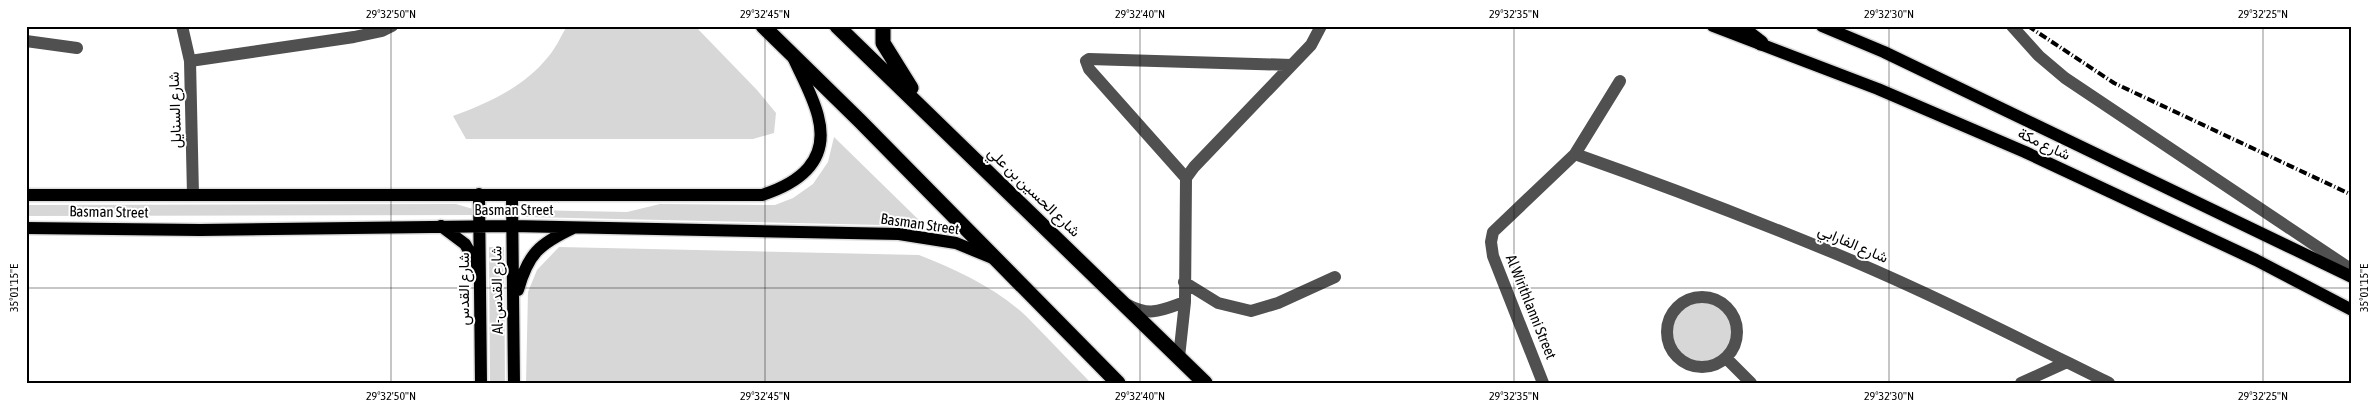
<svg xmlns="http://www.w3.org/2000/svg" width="2378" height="409" viewBox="0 0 2378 409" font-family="'Asap Condensed',Vazirmatn,sans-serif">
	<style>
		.green { fill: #d7d7d7 }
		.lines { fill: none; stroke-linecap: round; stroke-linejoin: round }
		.major-casing { stroke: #dbdbdb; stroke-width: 15 }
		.highway-casing { stroke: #dbdbdb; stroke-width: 18 }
		.minor { stroke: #505050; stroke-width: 12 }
		.major { stroke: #000; stroke-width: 12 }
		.highway { stroke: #000; stroke-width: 15 }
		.rail { stroke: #000; stroke-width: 4; stroke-dasharray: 8 2.5 1 2.5; stroke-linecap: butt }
		.ticks { fill: none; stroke: #000; stroke-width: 1; stroke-opacity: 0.45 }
		.labels { text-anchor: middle; stroke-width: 4; stroke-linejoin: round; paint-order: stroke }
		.street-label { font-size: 15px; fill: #000; stroke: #fff }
		.neatline { fill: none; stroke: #000; stroke-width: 2 }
		.ticks-label { font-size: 12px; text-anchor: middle; fill: #000 }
	</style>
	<rect width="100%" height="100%" fill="#fff"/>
	<!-- green -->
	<path class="green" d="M 567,26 L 695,26 L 757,90 L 776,113 L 774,133 L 753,139 L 466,139 L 453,116 C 488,103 524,87 548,57 C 556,48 561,36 567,26 Z
		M 834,137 L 925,226 L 526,217 L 526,210 L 627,212 L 660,204 L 775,205 L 793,198 L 813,184 L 828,162 Z
		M 456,204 L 473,209 L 478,215 L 26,216 L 26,205 Z
		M 489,247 L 504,247 L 505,383 L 490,383 Z
		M 559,247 L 919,255 C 957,270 996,288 1026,316 C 1048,338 1069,361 1091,383 L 526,383 L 528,292 L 537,270 Z
		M1672 332a30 30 0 1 1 60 0a30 30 0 1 1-60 0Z"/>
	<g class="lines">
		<defs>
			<path id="major" d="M 1713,26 L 1878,89 L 2025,152 L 2256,260 L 2352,310
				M 1822,26 L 1884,52 L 2352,277
				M 479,194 L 481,383
				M 26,195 L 762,195 C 799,183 830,161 818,116 C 813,96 802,77 794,59
				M 512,196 L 514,383
				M 441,226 L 465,244 L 479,268
				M 26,228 L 200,230 L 512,226 L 899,234 L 956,243 L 995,259
				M 518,290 C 528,254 539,244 573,228"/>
			<path id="highway" d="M 763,26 L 860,121 L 1118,383
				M 837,26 L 1205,383
				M 883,26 L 883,43 L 911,88
				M 1739,26 L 1761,43"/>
		</defs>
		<!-- major casing -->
		<use href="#major" class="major-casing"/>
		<!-- highway casing -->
		<use href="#highway" class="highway-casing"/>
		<!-- minor -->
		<path class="minor" d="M 182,26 L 190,61 L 193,195
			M 2012,26 L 2039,56 L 2065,78 L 2352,270
			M 26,41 L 77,48
			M 190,61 L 354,37 L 382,31 L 392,26
			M 1575,154 C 1663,185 1749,218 1834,253 C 1928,292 2018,338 2109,383
			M 1186,178 L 1089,69 L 1086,61 L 1089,59 L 1292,65
			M 1184,282 L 1218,303 L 1251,311 L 1278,303 L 1335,277
			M1667 332a35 35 0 1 1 70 0a35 35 0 1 1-70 0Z
			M 1128,305 C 1151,317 1162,310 1185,302
			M 1179,357 L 1185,302 L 1186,178 L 1194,167 L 1311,45 L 1321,26
			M 1726,358 L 1751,383
			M 1543,383 L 1493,256 L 1491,242 L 1493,232 L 1575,154 L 1620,81
			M 2021,383 L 2067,362"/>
		<!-- major -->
		<use href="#major" class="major"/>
		<!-- highway -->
		<use href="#highway" class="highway"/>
		<!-- rail -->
		<path class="rail" d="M 2028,26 L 2114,83 L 2352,195"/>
	</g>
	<!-- ticks -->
	<path class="ticks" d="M 391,26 L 391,383M 765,26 L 765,383M 1140,26 L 1140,383M 1514,26 L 1514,383M 1889,26 L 1889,383M 2263,26 L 2263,383M 26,288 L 2352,288"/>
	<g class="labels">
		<!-- street labels -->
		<g class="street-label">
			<text transform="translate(175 110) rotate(-92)" y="5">شارع السنايل</text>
			<text transform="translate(2044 144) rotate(25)" y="5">شارع مكة</text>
			<text transform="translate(1034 192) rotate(44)" y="5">شارع الحسين بن علي</text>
			<text x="514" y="215">Basman Street</text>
			<text transform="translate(109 212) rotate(1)" y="5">Basman Street</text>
			<text transform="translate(920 224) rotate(8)" y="5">Basman Street</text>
			<text transform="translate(1853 244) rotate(23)" y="5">شارع الفارابي</text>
			<text transform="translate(464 289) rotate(-90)" y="5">شارع القدس</text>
			<text transform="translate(497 290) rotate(-91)" y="5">Al-شارع القدس</text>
			<text transform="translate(1531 307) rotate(68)" y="5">Al Wirithlanni Street</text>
		</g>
	</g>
	<!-- border -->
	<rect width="2378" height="409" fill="none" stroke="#ffffff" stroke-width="55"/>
	<rect x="28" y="28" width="2322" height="354" class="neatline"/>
	<g class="ticks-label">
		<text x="391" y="18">29°32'50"N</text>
		<text x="765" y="18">29°32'45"N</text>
		<text x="1140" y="18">29°32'40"N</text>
		<text x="1514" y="18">29°32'35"N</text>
		<text x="1889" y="18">29°32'30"N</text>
		<text x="2263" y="18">29°32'25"N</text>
		<text transform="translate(2364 288) rotate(-90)" y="4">35°01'15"E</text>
		<text transform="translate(14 288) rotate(-90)" y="4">35°01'15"E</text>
		<text x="391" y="400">29°32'50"N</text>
		<text x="765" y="400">29°32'45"N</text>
		<text x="1140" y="400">29°32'40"N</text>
		<text x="1514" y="400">29°32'35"N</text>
		<text x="1889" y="400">29°32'30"N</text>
		<text x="2263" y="400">29°32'25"N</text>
	</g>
</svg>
